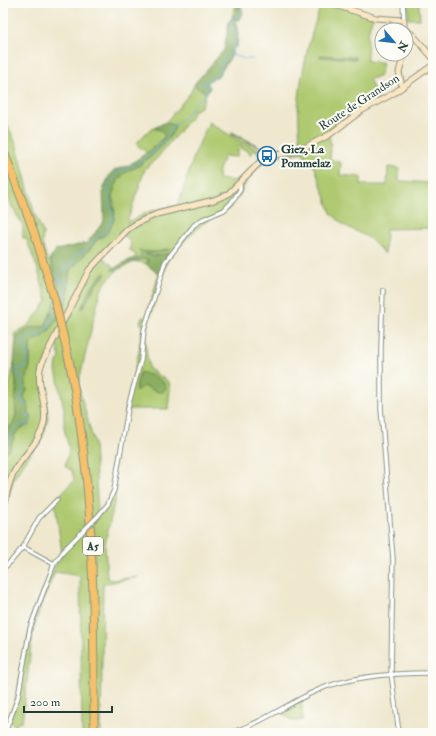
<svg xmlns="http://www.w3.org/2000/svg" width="436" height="736" viewBox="0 0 436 736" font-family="'IM FELL Double Pica',serif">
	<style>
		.green { fill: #aec96f; stroke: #668352; fill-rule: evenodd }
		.forest { fill: #8aad62; stroke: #54754b }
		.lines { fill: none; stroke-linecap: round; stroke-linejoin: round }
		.stream { stroke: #6babde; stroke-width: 1 }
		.street-casing { stroke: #879282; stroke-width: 5.5 }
		.secondary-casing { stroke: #879282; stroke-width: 7 }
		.highway-casing { stroke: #879282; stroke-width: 9 }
		.street { stroke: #fff; stroke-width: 3.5 }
		.secondary { stroke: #fbe6c4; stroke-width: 5 }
		.highway { stroke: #f5c16b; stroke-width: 7 }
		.street-bridge-casing { stroke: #879282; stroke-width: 5.5; stroke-linecap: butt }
		.highway-bridge-casing { stroke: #879282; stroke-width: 9; stroke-linecap: butt }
		.street-bridge { stroke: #fff; stroke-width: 3.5 }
		.highway-bridge { stroke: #f5c16b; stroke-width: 7 }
		.labels { text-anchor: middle; stroke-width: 4; stroke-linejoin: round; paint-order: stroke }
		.shield { fill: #fdfcf7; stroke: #62766e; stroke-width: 1 }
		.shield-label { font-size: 11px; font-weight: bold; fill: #1f3d34 }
		.street-label { font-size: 12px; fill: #1f3d34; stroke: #fdfcf7 }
		.poi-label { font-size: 12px; font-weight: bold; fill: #1f3d34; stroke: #fdfcf7; text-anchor: start }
	</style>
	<rect width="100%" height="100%" fill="#fdfcf7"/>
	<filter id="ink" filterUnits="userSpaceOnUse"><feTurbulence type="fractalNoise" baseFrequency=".025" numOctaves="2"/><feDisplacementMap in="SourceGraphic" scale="8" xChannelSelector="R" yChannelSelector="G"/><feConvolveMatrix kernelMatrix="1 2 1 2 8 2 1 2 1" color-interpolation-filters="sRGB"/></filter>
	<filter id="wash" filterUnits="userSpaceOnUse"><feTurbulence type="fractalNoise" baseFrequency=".012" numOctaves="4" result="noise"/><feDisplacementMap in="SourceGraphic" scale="16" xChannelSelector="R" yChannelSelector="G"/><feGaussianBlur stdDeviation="0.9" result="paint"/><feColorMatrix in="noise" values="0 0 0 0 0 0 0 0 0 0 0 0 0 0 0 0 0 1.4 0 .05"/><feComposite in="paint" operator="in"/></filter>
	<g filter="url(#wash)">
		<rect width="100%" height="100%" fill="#efe8cf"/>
		<!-- green -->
		<path class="green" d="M 233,3 L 240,3 L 243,12 L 239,21 L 234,17 L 232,18 L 234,11 Z
			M 321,3 L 337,3 L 373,17 L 368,32 L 367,61 L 382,62 L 383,64 L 379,77 L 369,79 L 378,99 L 351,115 L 328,133 L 331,144 L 330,159 L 341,163 L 340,175 L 361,177 L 361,185 L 387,185 L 388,167 L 399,168 L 399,181 L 433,183 L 433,228 L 386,229 L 385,254 L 369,238 L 342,224 L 331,213 L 315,168 L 302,152 L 277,157 L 260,165 L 248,179 L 239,196 L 229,209 L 202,224 L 176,249 L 167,261 L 146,329 L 145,341 L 149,369 L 169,382 L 170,389 L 168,409 L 129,409 L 127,414 L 125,413 L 139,351 L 143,324 L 140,323 L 142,317 L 146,318 L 162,264 L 168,254 L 149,256 L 146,264 C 128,255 106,278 100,293 L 78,385 L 94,443 L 98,514 L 104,511 L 115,485 L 115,499 L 105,544 L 107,578 L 111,580 L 138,577 L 103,584 L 101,733 L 82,733 L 80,576 L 55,572 L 40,608 L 33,631 L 22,722 L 18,721 L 16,727 L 10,721 L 13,713 L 30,628 L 48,580 L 62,553 L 55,503 L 56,499 L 74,480 L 72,471 L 65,466 L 69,449 L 64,428 L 64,409 L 56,370 L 57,362 L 60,358 L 56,341 L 42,372 L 48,417 L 44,434 L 14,478 L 3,515 L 3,453 L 11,446 L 15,434 L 23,427 L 29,414 L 24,397 L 27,390 L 26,382 L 30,366 L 30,346 L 33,341 L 42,338 L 49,331 L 62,312 L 68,298 L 69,272 L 94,244 L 96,239 L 107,233 L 115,214 L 113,192 L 119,178 L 127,171 L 151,157 L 167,140 L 175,126 L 166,122 L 191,92 L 195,83 L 195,85 L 206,94 L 201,107 L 193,111 L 191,117 L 157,158 L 145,169 L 127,223 L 150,211 L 178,205 L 195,153 L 209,122 L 236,139 L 270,155 L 266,157 L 258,156 L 259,152 L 253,150 L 252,154 L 249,154 L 249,151 L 241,149 L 242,146 L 239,146 L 237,157 L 224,156 L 219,170 L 218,179 L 238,181 C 254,161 280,156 304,148 L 300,143 L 298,106 L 301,81 L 308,47 ZM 123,234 L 131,243 L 130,250 L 137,256 L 115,268 L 101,256 Z
			M 408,3 L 419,3 L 420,19 L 408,19 Z
			M 3,115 L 17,146 L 34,212 L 43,233 L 42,243 L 48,262 L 50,259 L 59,288 L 59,293 L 45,326 L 29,328 L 16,338 L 14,334 L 29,325 L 47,301 L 37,267 L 26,238 L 23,238 L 23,225 L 12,207 L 3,184 Z
			M 154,128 L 161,130 L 165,136 L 147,153 L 136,144 L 147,132 Z
			M 14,362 C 15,374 18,413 14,422 C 11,427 6,432 3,437 L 3,407 L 8,394 Z
			M 301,698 L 303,720 L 293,721 L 278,710 Z
			M 21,728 L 39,730 L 39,733 L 24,733 L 21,731 Z"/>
		<!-- forest -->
		<path class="forest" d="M 237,3 L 239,3 L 241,12 L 239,18 L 235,18 L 238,34 L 237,46 L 232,50 L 232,55 L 218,76 L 207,82 L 210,88 L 206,94 L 203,90 L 196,87 L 195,83 L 224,50 L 229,21 L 237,13 Z
			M 320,55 L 356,57 L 356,59 L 320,57 Z
			M 166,122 L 175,126 C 174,138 147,160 138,166 C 134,169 129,169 125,173 C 115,182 111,194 113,207 C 114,211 115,214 114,219 C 113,223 110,229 107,233 C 103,238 97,237 94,244 L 69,272 L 68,298 L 62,312 L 49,331 L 42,338 L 33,341 L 30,346 L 30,366 L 26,382 L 27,390 L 24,397 L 29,407 L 29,413 L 32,416 L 29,426 L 23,427 L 15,434 L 10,449 L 3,453 L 3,437 L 7,429 L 13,424 L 16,415 L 15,399 L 17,389 L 14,362 L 16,338 L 29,328 L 45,326 L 59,293 L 59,288 L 50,259 L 56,250 L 87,243 L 104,221 L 103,190 L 110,174 L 114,170 L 128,166 L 149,151 L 164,138 L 165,136 L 161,130 L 154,128 Z
			M 232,132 L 266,150 L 232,135 Z
			M 165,249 L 170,250 C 163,250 154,254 145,254 L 154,256 L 168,253 L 159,274 L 147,265 L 148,259 C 136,257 121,272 111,270 L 125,262 L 140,258 L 141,254 L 138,251 L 157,252 Z
			M 103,273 L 106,274 L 95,286 L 83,308 L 81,308 L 91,288 Z
			M 140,372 C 149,375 164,378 166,388 L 163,392 L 158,392 L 144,386 L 135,391 Z"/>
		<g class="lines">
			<!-- stream -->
			<path class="stream" d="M 231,54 L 245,59 L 253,59
				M 90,245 L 97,236 L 105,234 L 109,224 L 113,219 L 113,212 L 108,206 L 111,200 L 109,197 L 108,183 L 113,181 L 118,170 L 126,170 L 132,165 L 137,165 L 139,162 L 153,154 L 155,149 L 165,139 L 174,125 L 184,118 L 198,99 L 202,99 L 209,87 L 204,84 L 205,82 L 215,77 L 222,67 L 221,63 L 229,56 L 232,49 L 235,47 L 234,42 L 237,37 L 237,28 L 231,27 L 230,24 L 234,18 L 240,16 L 241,9 L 239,3
				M 59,307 L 67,284 L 62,280 L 59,281 L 59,274 L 65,266 L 69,267 L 74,263 C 72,253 81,253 87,249
				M 3,449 L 7,446 C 8,436 14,428 23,423 L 27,427 L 31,420 L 30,417 L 26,416 L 28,409 L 27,405 L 19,400 C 25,394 22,388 21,380 L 23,376 L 16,372 L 17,369 L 26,366 L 28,352 L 22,344 L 31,336 L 41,336 L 43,331 L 48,329 L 51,320 L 55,313"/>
		</g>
	</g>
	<g filter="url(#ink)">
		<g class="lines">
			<defs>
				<path id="street" d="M 403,3 L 404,20
					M 430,67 L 433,80
					M 383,290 L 381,348 L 381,408 L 393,559 L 391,673 L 399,733
					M 98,516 L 108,504 L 114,490 L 129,403 L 141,360 L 144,330 L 165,262 L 194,225 L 203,219 L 224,210 L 231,203 L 240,190 L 240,183
					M 23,547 L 39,518 L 57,500
					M 3,569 L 13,559 L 23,547 L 54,564
					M 5,733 L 18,697 L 30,628 L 37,609 L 54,564 L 66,548 L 81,533
					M 230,733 C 261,724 288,703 318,690 C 352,675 397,673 433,673"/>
				<path id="secondary" d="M 329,3 L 376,18 L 404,20 L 404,30
					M 406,30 L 413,35 L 433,58
					M 402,87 L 399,72 L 404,54
					M 3,509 C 7,496 8,481 15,470 C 24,454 40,442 44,423 C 48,403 35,385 41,365 L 89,270 L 128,229 L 139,222 L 157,214 L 214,200 L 228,194 L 262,160 L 272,156 L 300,150 L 329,135 L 361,111 L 394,93 L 433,65"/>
				<path id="highway" d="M 3,149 L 35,235
					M 69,360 C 95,487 94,605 94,733"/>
			</defs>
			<!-- street casing -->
			<use href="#street" class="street-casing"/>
			<!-- secondary casing -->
			<use href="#secondary" class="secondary-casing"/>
			<!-- highway casing -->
			<use href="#highway" class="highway-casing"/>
			<!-- street -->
			<use href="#street" class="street"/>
			<!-- secondary -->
			<use href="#secondary" class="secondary"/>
			<!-- highway -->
			<use href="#highway" class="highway"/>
			<defs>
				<path id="street-bridge" d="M 81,533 L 98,516"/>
				<path id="highway-bridge" d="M 35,235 L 55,301 L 69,360"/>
			</defs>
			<!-- street-bridge casing -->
			<use href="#street-bridge" class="street-bridge-casing"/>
			<!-- highway-bridge casing -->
			<use href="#highway-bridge" class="highway-bridge-casing"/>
			<!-- street-bridge -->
			<use href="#street-bridge" class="street-bridge"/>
			<!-- highway-bridge -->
			<use href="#highway-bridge" class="highway-bridge"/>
		</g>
	</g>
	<!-- icons -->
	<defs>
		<symbol id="bus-ring" viewBox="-11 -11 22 22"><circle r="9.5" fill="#fdfcf7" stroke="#1f6fb2" stroke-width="1.5"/><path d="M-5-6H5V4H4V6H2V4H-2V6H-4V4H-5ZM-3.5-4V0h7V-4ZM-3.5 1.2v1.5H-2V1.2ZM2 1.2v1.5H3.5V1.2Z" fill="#1f6fb2"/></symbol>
	</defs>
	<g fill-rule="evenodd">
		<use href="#bus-ring" x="256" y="145" width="22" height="22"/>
	</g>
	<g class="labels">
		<!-- shield labels -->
		<rect class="shield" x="83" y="537" width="20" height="18" rx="3"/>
		<g class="shield-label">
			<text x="93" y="550">A5</text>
		</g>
		<!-- street labels -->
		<g class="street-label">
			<text transform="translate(359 102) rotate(-33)" y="4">Route de Grandson</text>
		</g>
		<!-- poi labels -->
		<g class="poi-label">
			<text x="281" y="153">Giez, La<tspan x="281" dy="14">Pommelaz</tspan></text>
		</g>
	</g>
	<!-- margin -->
	<rect width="436" height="736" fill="none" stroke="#fdfcf7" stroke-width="16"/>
	<!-- north arrow -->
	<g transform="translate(394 42) rotate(118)"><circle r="19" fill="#fdfcf7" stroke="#a4b0a9"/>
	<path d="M0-3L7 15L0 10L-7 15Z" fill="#1f6fb2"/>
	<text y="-6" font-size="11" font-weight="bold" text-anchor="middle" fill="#1f3d34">N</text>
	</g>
	<!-- scale -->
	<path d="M24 706v6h88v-6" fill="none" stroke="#1f3d34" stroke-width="2"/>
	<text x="30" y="706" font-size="12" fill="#1f3d34" stroke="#fdfcf7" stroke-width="3" paint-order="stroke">200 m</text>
</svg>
